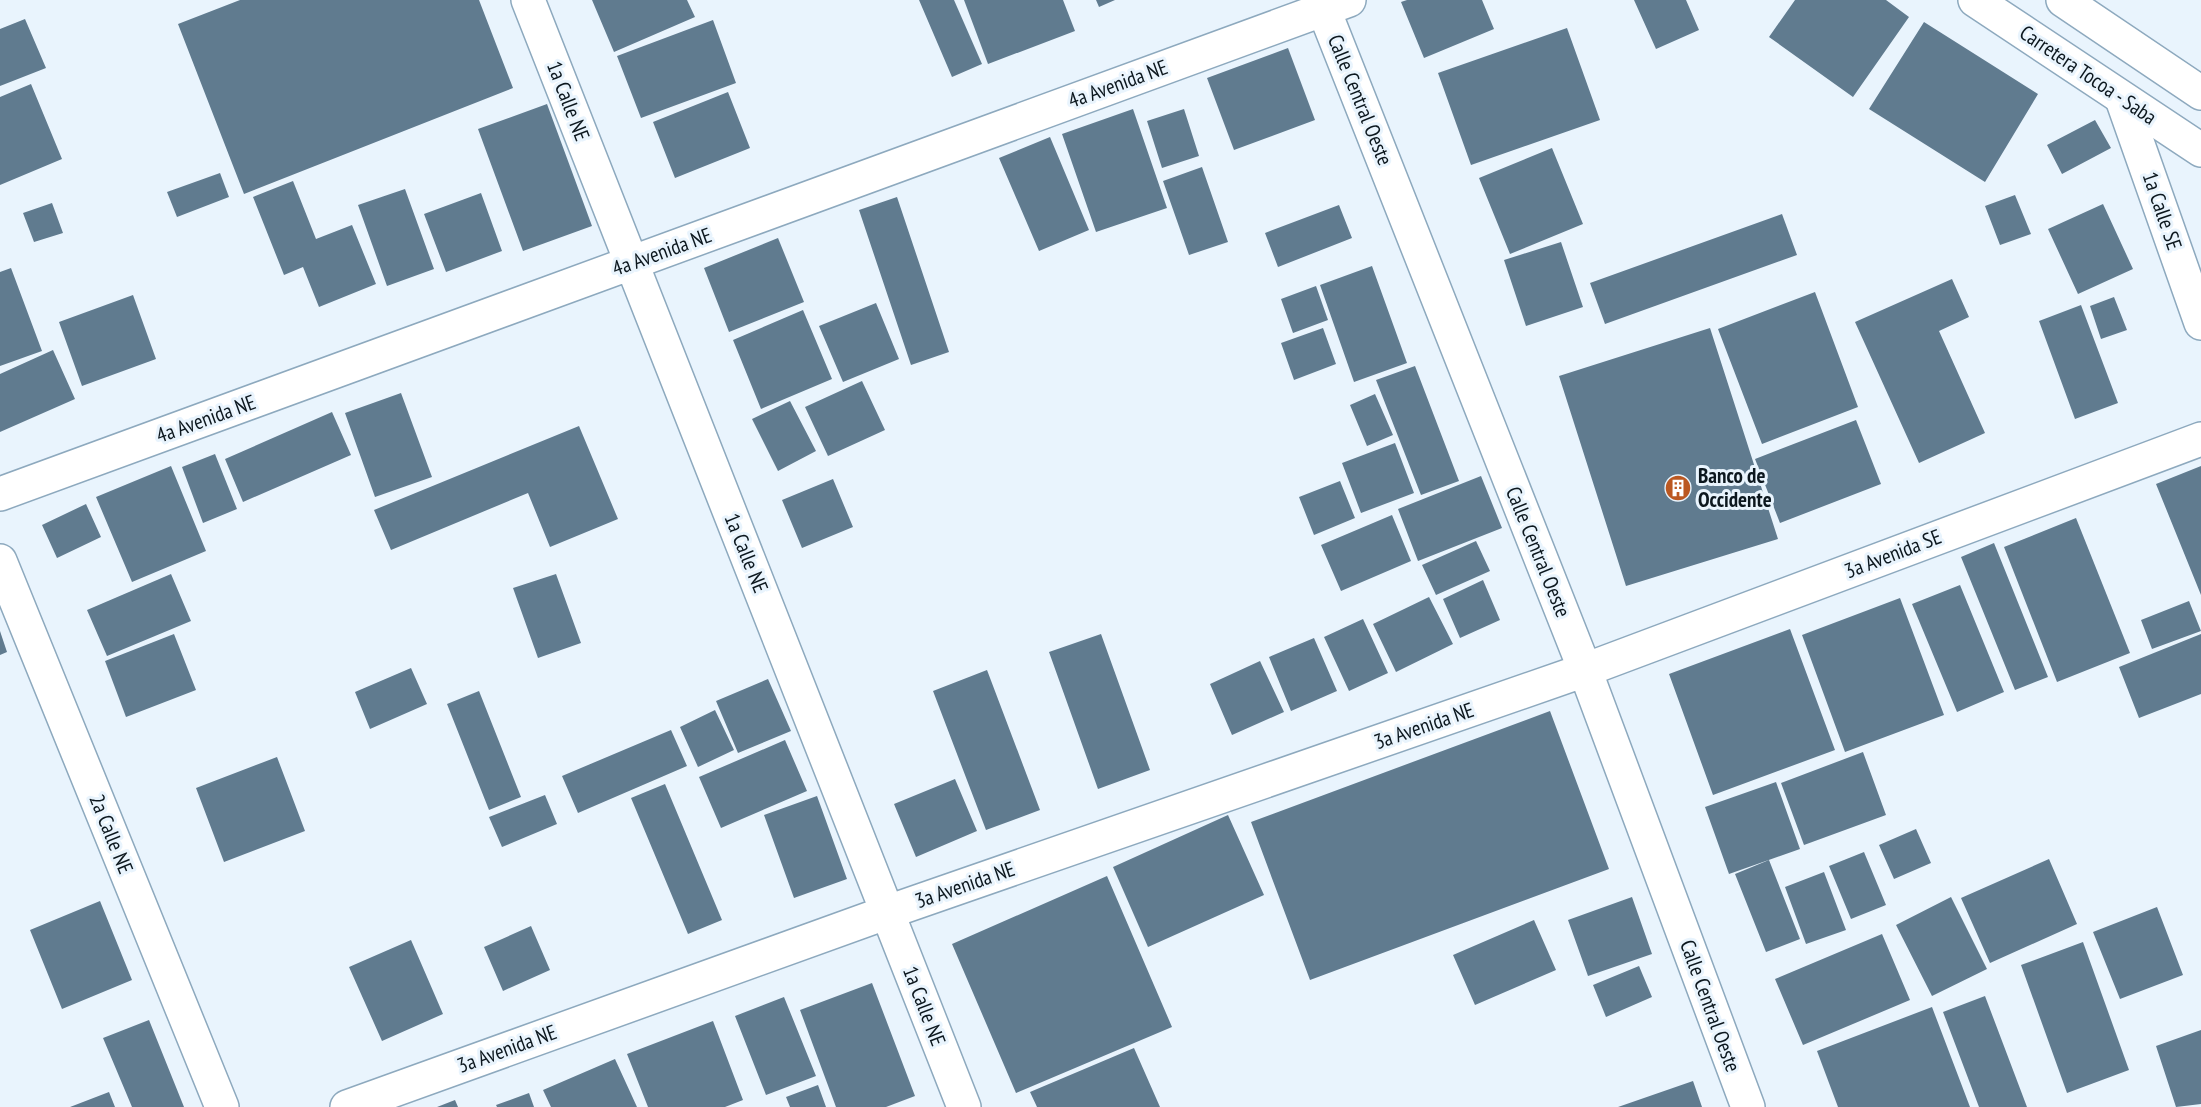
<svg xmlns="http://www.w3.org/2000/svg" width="2201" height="1107" viewBox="0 0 2201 1107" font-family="'PT Sans Narrow',sans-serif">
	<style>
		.building { fill: #607b8f }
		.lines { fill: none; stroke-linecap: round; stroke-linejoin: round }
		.street-casing { stroke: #8da9be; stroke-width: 36 }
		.primary-casing { stroke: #8da9be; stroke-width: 36 }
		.street { stroke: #fff; stroke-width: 33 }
		.primary { stroke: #fff; stroke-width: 33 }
		.labels { text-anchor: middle; stroke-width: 6; stroke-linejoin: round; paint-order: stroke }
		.street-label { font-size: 21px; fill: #0c171e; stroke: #e9f4fd }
		.poi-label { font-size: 21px; font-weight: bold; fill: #0c171e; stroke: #e9f4fd; text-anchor: start }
	</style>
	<rect width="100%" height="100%" fill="#e9f4fd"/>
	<!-- building -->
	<path class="building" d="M 240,0 L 479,0 L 513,88 L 244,194 L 178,24 Z
		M 592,0 L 687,0 L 695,17 L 614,52 Z
		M 919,0 L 954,0 L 982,64 L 952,77 Z
		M 964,0 L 1063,0 L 1075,31 L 988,64 Z
		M 1096,0 L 1115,0 L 1099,7 Z
		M 1407,0 L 1482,0 L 1494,29 L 1424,58 L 1401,2 Z
		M 1634,0 L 1686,0 L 1699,30 L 1656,49 Z
		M 1795,0 L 1886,0 L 1909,17 L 1853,97 L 1769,37 Z
		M 25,19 L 46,68 L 0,86 L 0,29 Z
		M 713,20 L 736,83 L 641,118 L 617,56 Z
		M 1924,22 L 2038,94 L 1985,182 L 1869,109 Z
		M 1567,28 L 1600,120 L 1471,165 L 1438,73 Z
		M 1288,48 L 1315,120 L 1234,150 L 1207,78 Z
		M 31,84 L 62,159 L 0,185 L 0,97 Z
		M 728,92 L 750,148 L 675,178 L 653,122 Z
		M 547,104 L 592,226 L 523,251 L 478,129 Z
		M 1133,109 L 1167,208 L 1096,232 L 1062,134 Z
		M 1184,109 L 1199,156 L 1162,168 L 1147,121 Z
		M 2095,120 L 2111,148 L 2062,174 L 2047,145 Z
		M 1050,137 L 1089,230 L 1039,251 L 999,158 Z
		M 1552,148 L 1583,224 L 1510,254 L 1479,178 Z
		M 1202,167 L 1228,242 L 1189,255 L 1163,181 Z
		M 220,173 L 229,197 L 177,217 L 167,192 Z
		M 293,181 L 316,239 L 352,225 L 376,284 L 319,307 L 303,267 L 284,275 L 253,197 Z
		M 405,189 L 434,269 L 387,286 L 358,205 Z
		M 481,193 L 502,251 L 446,272 L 424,214 Z
		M 2015,195 L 2031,234 L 2000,245 L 1985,206 Z
		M 897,197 L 949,352 L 911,365 L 859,210 Z
		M 52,203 L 63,233 L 34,242 L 23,213 Z
		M 2103,204 L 2133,269 L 2078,294 L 2048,229 Z
		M 1339,205 L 1352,238 L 1278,267 L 1265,233 Z
		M 1782,214 L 1797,255 L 1605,324 L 1590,283 Z
		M 778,238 L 804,302 L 729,332 L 704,268 Z
		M 1561,242 L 1583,307 L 1526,326 L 1504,260 Z
		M 1372,266 L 1407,363 L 1354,382 L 1320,285 Z
		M 11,268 L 42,351 L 0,366 L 0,272 Z
		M 1952,279 L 1969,317 L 1939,331 L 1985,433 L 1919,463 L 1855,322 Z
		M 1316,286 L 1328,320 L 1293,333 L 1281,299 Z
		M 1815,292 L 1858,407 L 1762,444 L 1718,329 Z
		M 133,295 L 156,359 L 82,386 L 59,322 Z
		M 2114,297 L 2127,330 L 2101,339 L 2090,306 Z
		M 876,303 L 899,359 L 843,382 L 819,326 Z
		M 2081,305 L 2118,403 L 2075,419 L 2039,321 Z
		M 803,310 L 832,379 L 761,409 L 733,340 Z
		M 1323,328 L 1336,364 L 1294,380 L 1281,343 Z
		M 1710,328 L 1778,539 L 1626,586 L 1559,376 Z
		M 53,350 L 75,399 L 0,432 L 0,374 Z
		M 1415,366 L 1459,481 L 1421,495 L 1376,380 Z
		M 862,381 L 885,430 L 828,456 L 805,407 Z
		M 401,393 L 432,477 L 375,497 L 345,413 Z
		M 1375,394 L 1393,435 L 1367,446 L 1350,405 Z
		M 790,401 L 816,451 L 778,471 L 752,419 Z
		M 332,412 L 351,455 L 243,502 L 225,459 Z
		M 1856,420 L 1881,484 L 1780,523 L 1755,459 Z
		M 579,426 L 618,519 L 550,547 L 528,493 L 391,550 L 374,510 Z
		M 1395,443 L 1414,493 L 1361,513 L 1342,463 Z
		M 215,454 L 237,509 L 203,523 L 182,467 Z
		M 171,466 L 206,551 L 132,582 L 96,497 Z
		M 2201,466 L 2201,595 L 2156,484 Z
		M 1481,476 L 1502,528 L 1418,561 L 1398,509 Z
		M 833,479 L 853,527 L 802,548 L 782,500 Z
		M 1340,481 L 1355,518 L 1314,535 L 1299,497 Z
		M 86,504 L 101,537 L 57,558 L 42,525 Z
		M 1392,515 L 1411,561 L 1341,591 L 1321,545 Z
		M 2076,518 L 2130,653 L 2057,682 L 2004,547 Z
		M 1476,541 L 1490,571 L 1436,595 L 1422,565 Z
		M 1994,543 L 2048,677 L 2015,690 L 1961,557 Z
		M 171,574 L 191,621 L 107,656 L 87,610 Z
		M 556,574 L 581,643 L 538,658 L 513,588 Z
		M 1483,580 L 1500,620 L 1460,638 L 1443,599 Z
		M 1960,585 L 2004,692 L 1957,712 L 1912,604 Z
		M 1429,597 L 1453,644 L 1396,672 L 1373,624 Z
		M 1900,598 L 1944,715 L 1845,752 L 1802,635 Z
		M 2189,601 L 2201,631 L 2152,649 L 2141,620 Z
		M 1363,619 L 1388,673 L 1349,691 L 1324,637 Z
		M 1790,629 L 1835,750 L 1713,795 L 1669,674 Z
		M 0,631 L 7,652 L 0,655 Z
		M 174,634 L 196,690 L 126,717 L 105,661 Z
		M 1101,634 L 1150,770 L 1098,789 L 1049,652 Z
		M 2201,634 L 2201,694 L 2139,718 L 2119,667 Z
		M 1314,638 L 1337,691 L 1291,711 L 1269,657 Z
		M 1260,661 L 1284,712 L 1232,735 L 1210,684 Z
		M 411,668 L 427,704 L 370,729 L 355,692 Z
		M 987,670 L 1040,810 L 986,830 L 933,691 Z
		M 768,679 L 791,731 L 738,753 L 716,701 Z
		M 479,691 L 521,797 L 489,810 L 447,704 Z
		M 715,710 L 734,750 L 698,767 L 680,727 Z
		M 1550,711 L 1609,869 L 1310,980 L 1251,822 Z
		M 671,730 L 687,766 L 578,813 L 562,776 Z
		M 785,740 L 807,791 L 721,828 L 699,777 Z
		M 1863,752 L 1886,815 L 1804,845 L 1781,783 Z
		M 277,757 L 305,831 L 224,862 L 196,788 Z
		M 955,779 L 977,831 L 916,857 L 894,804 Z
		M 1776,782 L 1800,849 L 1729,874 L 1705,807 Z
		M 665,784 L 722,920 L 688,934 L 631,798 Z
		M 545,795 L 557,824 L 502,847 L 489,817 Z
		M 817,796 L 847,879 L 794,898 L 764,815 Z
		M 1228,815 L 1264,895 L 1148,947 L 1113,867 Z
		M 1916,829 L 1931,863 L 1894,879 L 1879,845 Z
		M 1864,852 L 1886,905 L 1851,919 L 1829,866 Z
		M 2049,859 L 2077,924 L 1990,963 L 1961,898 Z
		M 1769,860 L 1800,939 L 1766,952 L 1735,874 Z
		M 1824,872 L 1846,930 L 1806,944 L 1785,887 Z
		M 1107,876 L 1172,1027 L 1016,1093 L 952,944 Z
		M 1632,897 L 1652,954 L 1588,976 L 1568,920 Z
		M 1951,897 L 1987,969 L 1932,996 L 1896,925 Z
		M 100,901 L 132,980 L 62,1009 L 30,930 Z
		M 2157,907 L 2183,975 L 2120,999 L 2093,932 Z
		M 1534,920 L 1556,970 L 1475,1005 L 1453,955 Z
		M 531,926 L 550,970 L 503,991 L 484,947 Z
		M 1882,934 L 1910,1000 L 1803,1045 L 1775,979 Z
		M 411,940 L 443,1014 L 382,1041 L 349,967 Z
		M 2083,942 L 2129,1070 L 2067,1093 L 2021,965 Z
		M 1639,966 L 1652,997 L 1606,1017 L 1593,985 Z
		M 872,983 L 915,1096 L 886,1107 L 836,1107 L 800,1010 Z
		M 1985,996 L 2027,1107 L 1979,1107 L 1943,1012 Z
		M 784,997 L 816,1076 L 766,1095 L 735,1016 Z
		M 1932,1007 L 1970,1107 L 1838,1107 L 1817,1051 Z
		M 149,1020 L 184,1107 L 132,1107 L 103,1038 Z
		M 713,1021 L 743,1100 L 725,1107 L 648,1107 L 627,1054 Z
		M 2201,1030 L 2201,1104 L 2176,1107 L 2156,1046 Z
		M 1134,1048 L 1160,1107 L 1037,1107 L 1030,1092 Z
		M 615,1059 L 637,1107 L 551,1107 L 543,1090 Z
		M 1693,1081 L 1702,1107 L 1618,1107 Z
		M 818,1085 L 826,1107 L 790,1107 L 786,1097 Z
		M 109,1092 L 115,1107 L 70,1107 Z
		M 529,1093 L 534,1107 L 497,1107 L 496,1105 Z
		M 455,1100 L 458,1107 L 437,1107 Z"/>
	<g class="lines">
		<defs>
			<path id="street" d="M 528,0 L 964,1107
				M 1320,0 L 1585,670 L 1748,1107
				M 2122,99 L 2201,323
				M 0,494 L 1349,0
				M 0,561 L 222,1107
				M 347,1107 L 888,912 L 1585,670 L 2201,439"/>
			<path id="primary" d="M 1975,0 L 2201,150
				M 2063,0 L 2201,93"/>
		</defs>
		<!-- street casing -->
		<use href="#street" class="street-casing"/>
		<!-- primary casing -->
		<use href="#primary" class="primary-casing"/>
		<!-- street -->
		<use href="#street" class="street"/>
		<!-- primary -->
		<use href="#primary" class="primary"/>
	</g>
	<!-- icons -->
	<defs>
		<symbol id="building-disc" viewBox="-11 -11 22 22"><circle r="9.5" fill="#bb5821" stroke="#e9f4fd"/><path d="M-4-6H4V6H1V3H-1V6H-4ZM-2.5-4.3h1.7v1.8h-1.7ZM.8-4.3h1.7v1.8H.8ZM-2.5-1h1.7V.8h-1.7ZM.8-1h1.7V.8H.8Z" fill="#fff"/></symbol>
	</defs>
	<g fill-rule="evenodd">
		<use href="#building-disc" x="1663" y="473" width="30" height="30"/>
	</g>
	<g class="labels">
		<!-- street labels -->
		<g class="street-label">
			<text transform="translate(2088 75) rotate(34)" y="7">Carretera Tocoa - Saba</text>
			<text transform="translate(1118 84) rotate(-20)" y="7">4a Avenida NE</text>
			<text transform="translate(1360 100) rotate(68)" y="7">Calle Central Oeste</text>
			<text transform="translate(568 101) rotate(69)" y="7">1a Calle NE</text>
			<text transform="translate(2162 211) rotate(71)" y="7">1a Calle SE</text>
			<text transform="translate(662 252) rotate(-20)" y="7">4a Avenida NE</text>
			<text transform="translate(206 419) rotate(-20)" y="7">4a Avenida NE</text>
			<text transform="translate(1538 552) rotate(68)" y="7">Calle Central Oeste</text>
			<text transform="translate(746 553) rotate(68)" y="7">1a Calle NE</text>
			<text transform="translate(1893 554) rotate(-21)" y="7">3a Avenida SE</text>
			<text transform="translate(1424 726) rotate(-19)" y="7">3a Avenida NE</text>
			<text transform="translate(111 834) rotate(68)" y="7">2a Calle NE</text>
			<text transform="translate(965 885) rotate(-19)" y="7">3a Avenida NE</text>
			<text transform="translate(924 1006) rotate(69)" y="7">1a Calle NE</text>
			<text transform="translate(1710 1006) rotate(70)" y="7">Calle Central Oeste</text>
			<text transform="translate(507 1049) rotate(-20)" y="7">3a Avenida NE</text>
		</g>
		<!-- poi labels -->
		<g class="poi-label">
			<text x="1698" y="483">Banco de<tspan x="1698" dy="24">Occidente</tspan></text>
		</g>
	</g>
</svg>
